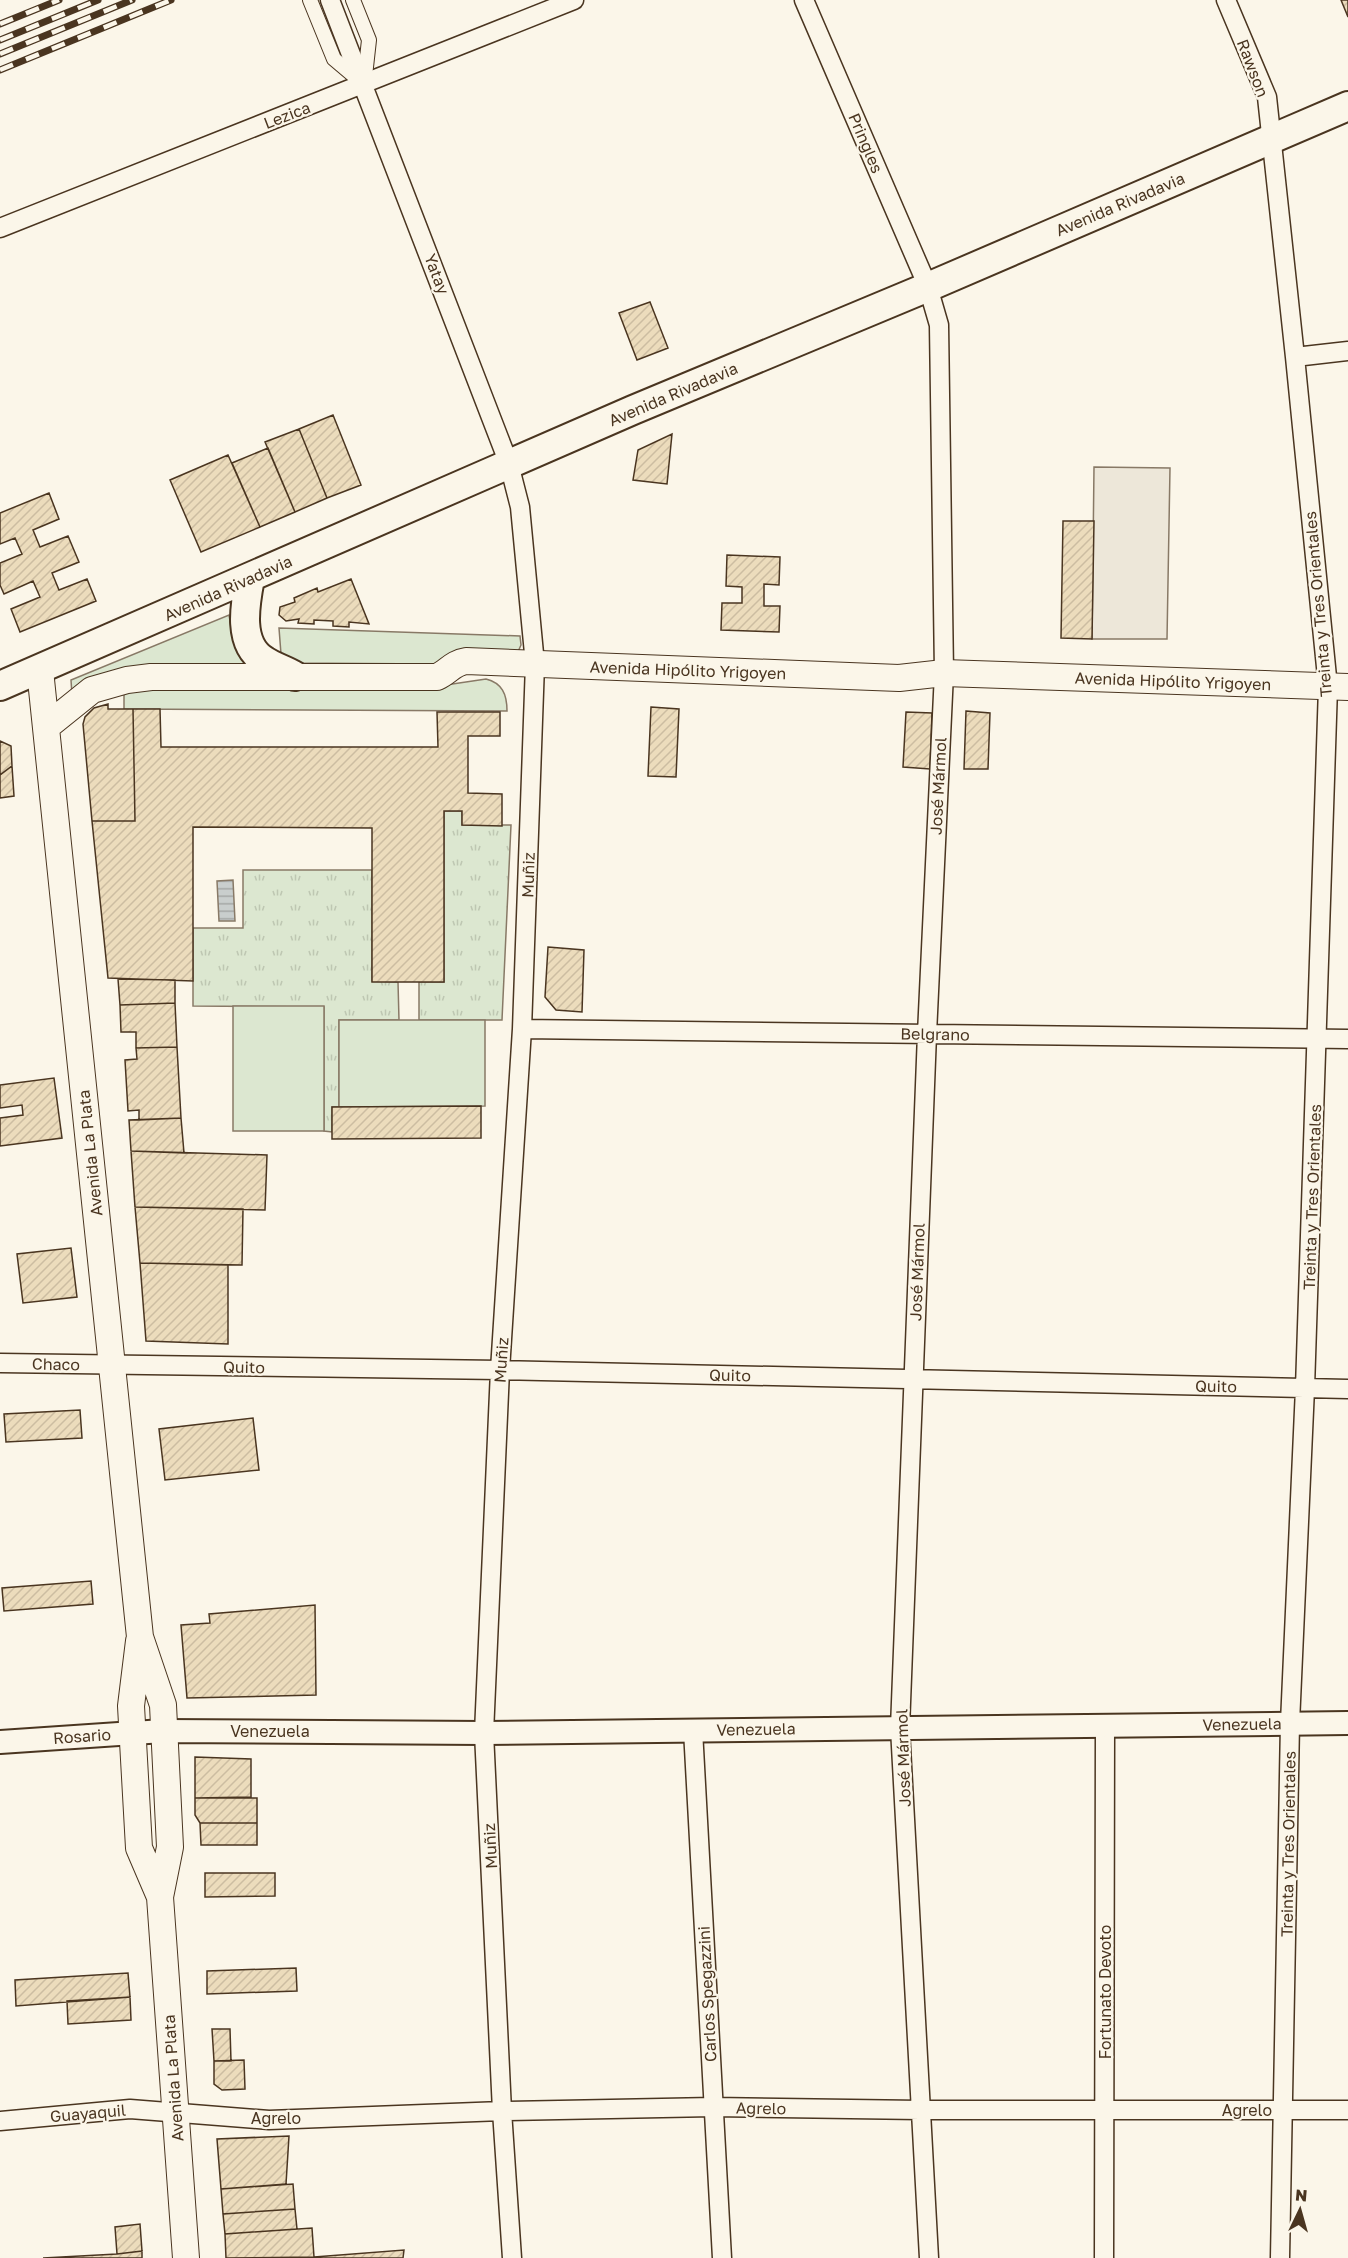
<svg xmlns="http://www.w3.org/2000/svg" width="1348" height="2258" viewBox="0 0 1348 2258" font-family="'Golos Text',sans-serif">
	<style>
		.grass { fill: url(#grass-tufts); stroke: #887966; stroke-width: 1.5 }
		.park { fill: #dce7d0; stroke: #887966; stroke-width: 1.5 }
		.parking { fill: #ede7d9; stroke: #887966; stroke-width: 1.5 }
		.water { fill: url(#water-rules); stroke: #887966; stroke-width: 1.5 }
		.building { fill: url(#building-hatch); stroke: #4a3520; stroke-width: 1.5 }
		.lines { fill: none; stroke-linecap: round; stroke-linejoin: round }
		.pedestrian-casing { stroke: #4a3520; stroke-width: 16 }
		.minor-casing { stroke: #4a3520; stroke-width: 21 }
		.tertiary-casing { stroke: #4a3520; stroke-width: 26 }
		.secondary-casing { stroke: #4a3520; stroke-width: 28 }
		.primary-casing { stroke: #4a3520; stroke-width: 32 }
		.pedestrian { stroke: #fbf6e9; stroke-width: 14 }
		.minor { stroke: #fbf6e9; stroke-width: 18 }
		.tertiary { stroke: #fbf6e9; stroke-width: 22 }
		.secondary { stroke: #fbf6e9; stroke-width: 26 }
		.primary { stroke: #fbf6e9; stroke-width: 28 }
		.rail-casing { stroke: #4a3520; stroke-width: 7 }
		.rail { stroke: #fbf6e9; stroke-width: 4.5; stroke-dasharray: 14; stroke-linecap: butt }
		.labels { text-anchor: middle; stroke-width: 4.5; stroke-linejoin: round; paint-order: stroke }
		.street-label { font-size: 16px; fill: #4a3520; stroke: #fbf6e9 }
	</style>
	<defs>
		<pattern id="grass-tufts" width="24" height="20" patternUnits="userSpaceOnUse" patternTransform="scale(1.5)"><rect width="24" height="20" fill="#dce7d0"/><path d="M3 7l-1-3M5 7V3M7 7l1-3M15 17l-1-3M17 17v-4M19 17l1-3" fill="none" stroke="#bec7b2"/></pattern>
		<pattern id="water-rules" width="6" height="5" patternUnits="userSpaceOnUse" patternTransform="scale(1.5)"><rect width="6" height="5" fill="#c9cecd"/><path d="M0 2.5h6" fill="none" stroke="#a5a8a6"/></pattern>
		<pattern id="building-hatch" width="6" height="6" patternUnits="userSpaceOnUse" patternTransform="scale(1.5)"><rect width="6" height="6" fill="#ecdcbc"/><path d="M-1 1l2-2M0 6l6-6M5 7l2-2" fill="none" stroke="#ccbda1"/></pattern>
	</defs>
	<rect width="100%" height="100%" fill="#fbf6e9"/>
	<!-- grass -->
	<path class="grass" d="M 444,811 L 462,811 L 462,825 L 511,825 L 502,1020 L 419,1020 L 419,982 L 444,982 Z
		M 243,870 L 372,870 L 372,981 L 398,982 L 399,1020 L 339,1020 L 339,1107 L 332,1107 L 332,1132 L 324,1131 L 324,1007 L 193,1006 L 193,928 L 243,928 Z"/>
	<!-- park -->
	<path class="park" d="M 229,615 L 234,642 L 252,669 L 72,695 L 71,680 Z
		M 279,628 L 520,636 L 521,645 L 517,654 L 434,664 L 293,663 L 281,654 Z
		M 486,679 C 502,683 507,694 507,711 L 124,709 L 124,686 L 439,686 Z
		M 233,1006 L 324,1006 L 324,1131 L 233,1131 Z
		M 339,1020 L 485,1020 L 485,1106 L 339,1107 Z"/>
	<!-- parking -->
	<path class="parking" d="M 1094,467 L 1170,468 L 1167,639 L 1092,639 Z"/>
	<!-- water -->
	<path class="water" d="M 233,880 L 235,921 L 219,921 L 217,881 Z"/>
	<!-- building -->
	<path class="building" d="M 1341,0 L 1348,0 L 1348,17 Z
		M 650,302 L 668,348 L 637,360 L 619,313 Z
		M 333,415 L 361,485 L 327,498 L 299,429 Z
		M 299,429 L 327,498 L 295,512 L 265,442 Z
		M 672,434 L 667,484 L 633,480 L 638,450 Z
		M 268,448 L 295,512 L 260,527 L 232,463 Z
		M 228,455 L 260,527 L 201,552 L 170,480 Z
		M 49,493 L 59,519 L 33,530 L 40,547 L 68,536 L 79,562 L 52,573 L 59,590 L 87,579 L 96,601 L 20,632 L 11,609 L 40,597 L 33,581 L 4,594 L 0,585 L 0,563 L 22,554 L 15,538 L 0,544 L 0,513 Z
		M 1063,521 L 1094,521 L 1092,639 L 1061,638 Z
		M 727,555 L 780,557 L 779,585 L 764,584 L 764,606 L 780,606 L 779,632 L 721,630 L 722,603 L 742,603 L 742,587 L 726,586 Z
		M 351,579 L 369,624 L 349,622 L 349,627 L 333,626 L 333,621 L 314,620 L 314,624 L 298,623 L 299,619 L 286,621 L 279,615 L 280,607 L 295,602 L 294,598 L 317,588 L 318,592 Z
		M 108,704 L 108,709 L 133,709 L 135,821 L 92,821 L 83,724 L 85,717 L 94,708 Z
		M 651,707 L 679,709 L 676,777 L 648,776 Z
		M 133,709 L 160,709 L 161,747 L 438,747 L 437,712 L 500,712 L 500,736 L 468,736 L 468,793 L 502,794 L 502,826 L 462,825 L 462,811 L 444,811 L 444,982 L 372,982 L 372,828 L 193,827 L 193,981 L 108,978 L 92,821 L 135,821 Z
		M 966,711 L 990,713 L 988,769 L 964,769 Z
		M 906,712 L 932,713 L 930,769 L 903,767 Z
		M 0,741 L 11,746 L 12,766 L 0,775 Z
		M 12,766 L 14,796 L 0,798 L 0,775 Z
		M 548,947 L 584,950 L 582,1012 L 556,1010 L 545,997 Z
		M 118,979 L 175,980 L 175,1003 L 120,1005 Z
		M 175,1003 L 177,1047 L 136,1048 L 136,1032 L 121,1032 L 120,1005 Z
		M 177,1047 L 181,1118 L 139,1120 L 139,1110 L 128,1111 L 125,1060 L 137,1059 L 136,1048 Z
		M 54,1078 L 62,1138 L 0,1146 L 0,1118 L 23,1115 L 22,1105 L 0,1108 L 0,1085 Z
		M 481,1106 L 481,1138 L 332,1139 L 332,1107 Z
		M 181,1118 L 184,1153 L 131,1151 L 129,1120 Z
		M 131,1151 L 267,1155 L 265,1210 L 135,1207 Z
		M 135,1207 L 243,1209 L 242,1265 L 140,1263 Z
		M 71,1248 L 77,1297 L 23,1303 L 17,1254 Z
		M 140,1263 L 228,1265 L 228,1344 L 146,1341 Z
		M 80,1410 L 82,1438 L 6,1442 L 4,1414 Z
		M 253,1418 L 259,1470 L 165,1480 L 159,1429 Z
		M 91,1581 L 93,1604 L 4,1611 L 2,1588 Z
		M 315,1605 L 316,1695 L 187,1698 L 181,1625 L 210,1623 L 209,1614 Z
		M 195,1757 L 251,1759 L 251,1797 L 195,1798 Z
		M 195,1798 L 257,1798 L 257,1823 L 200,1823 L 195,1815 Z
		M 200,1823 L 257,1823 L 257,1845 L 201,1845 Z
		M 205,1873 L 275,1873 L 275,1896 L 205,1897 Z
		M 296,1968 L 297,1991 L 207,1994 L 207,1971 Z
		M 128,1973 L 130,1997 L 16,2006 L 15,1980 Z
		M 130,1997 L 131,2020 L 68,2024 L 67,2001 Z
		M 212,2029 L 230,2029 L 231,2061 L 214,2061 Z
		M 244,2060 L 245,2089 L 222,2090 L 214,2084 L 214,2061 Z
		M 289,2136 L 286,2184 L 221,2189 L 217,2139 Z
		M 293,2184 L 295,2209 L 223,2214 L 221,2189 Z
		M 295,2209 L 297,2229 L 225,2234 L 223,2214 Z
		M 140,2224 L 142,2251 L 117,2254 L 115,2227 Z
		M 312,2228 L 314,2257 L 226,2258 L 225,2234 Z
		M 404,2250 L 403,2258 L 298,2258 L 314,2257 Z
		M 142,2251 L 142,2258 L 43,2258 L 117,2254 Z"/>
	<g class="lines">
		<defs>
			<path id="pedestrian" d="M 310,0 L 334,59 L 360,81
				M 353,0 L 369,40 L 364,85"/>
			<path id="minor" d="M 330,0 L 509,464 L 520,507 L 535,664 L 522,1029 L 500,1370 L 484,1733 L 502,2111 L 512,2258
				M 804,0 L 928,287 L 939,325 L 944,673 L 927,1034 L 900,1728 L 929,2258
				M 1226,0 L 1267,97 L 1295,357 L 1328,687 L 1305,1388 L 1290,1723 L 1280,2258
				M 0,228 L 574,0
				M 1295,357 L 1348,351
				M 522,1029 L 1348,1039
				M 0,1363 L 500,1370 L 1348,1389
				M 693,1730 L 722,2258
				M 0,2121 L 130,2109 L 269,2120 L 502,2111 L 713,2107 L 920,2110 L 1348,2110
				M 1104,2258 L 1105,1725"/>
			<path id="tertiary" d="M 0,1742 L 163,1731 L 484,1733 L 1348,1723"/>
			<path id="secondary" d="M 40,670 L 140,1637 L 163,1705 L 170,1847 L 160,1897 L 186,2258
				M 46,727 L 92,690 L 127,680 L 151,677 L 437,677 C 448,672 453,663 466,661 L 899,678 L 944,673 L 1348,687
				M 139,1641 L 131,1706 L 139,1848 L 160,1897"/>
			<path id="primary" d="M 250,578 C 245,604 237,645 265,661 C 274,667 285,670 295,676
				M 0,686 L 633,410 L 928,287 L 1348,106"/>
		</defs>
		<!-- pedestrian casing -->
		<use href="#pedestrian" class="pedestrian-casing"/>
		<!-- minor casing -->
		<use href="#minor" class="minor-casing"/>
		<!-- tertiary casing -->
		<use href="#tertiary" class="tertiary-casing"/>
		<!-- secondary casing -->
		<use href="#secondary" class="secondary-casing"/>
		<!-- primary casing -->
		<use href="#primary" class="primary-casing"/>
		<!-- pedestrian -->
		<use href="#pedestrian" class="pedestrian"/>
		<!-- minor -->
		<use href="#minor" class="minor"/>
		<!-- tertiary -->
		<use href="#tertiary" class="tertiary"/>
		<!-- secondary -->
		<use href="#secondary" class="secondary"/>
		<!-- primary -->
		<use href="#primary" class="primary"/>
		<defs>
			<path id="rail" d="M 0,24 L 59,0
				M 0,40 L 98,0
				M 0,54 L 132,0
				M 0,70 L 171,0"/>
		</defs>
		<!-- rail casing -->
		<use href="#rail" class="rail-casing"/>
		<!-- rail -->
		<use href="#rail" class="rail"/>
	</g>
	<g class="labels">
		<!-- street labels -->
		<g class="street-label">
			<text transform="translate(1253 68) rotate(69)" y="6">Rawson</text>
			<text transform="translate(287 115) rotate(-21)" y="6">Lezica</text>
			<text transform="translate(866 143) rotate(67)" y="6">Pringles</text>
			<text transform="translate(1120 204) rotate(-23)" y="6">Avenida Rivadavia</text>
			<text transform="translate(437 274) rotate(69)" y="6">Yatay</text>
			<text transform="translate(673 394) rotate(-23)" y="6">Avenida Rivadavia</text>
			<text transform="translate(228 588) rotate(-24)" y="6">Avenida Rivadavia</text>
			<text transform="translate(1318 604) rotate(-95)" y="6">Treinta y Tres Orientales</text>
			<text transform="translate(688 670) rotate(2)" y="6">Avenida Hipólito Yrigoyen</text>
			<text transform="translate(1173 681) rotate(2)" y="6">Avenida Hipólito Yrigoyen</text>
			<text transform="translate(938 786) rotate(-87)" y="6">José Mármol</text>
			<text transform="translate(528 875) rotate(-88)" y="6">Muñiz</text>
			<text transform="translate(935 1034) rotate(1)" y="6">Belgrano</text>
			<text transform="translate(90 1153) rotate(-96)" y="6">Avenida La Plata</text>
			<text transform="translate(1312 1197) rotate(-88)" y="6">Treinta y Tres Orientales</text>
			<text transform="translate(917 1272) rotate(-88)" y="6">José Mármol</text>
			<text transform="translate(501 1360) rotate(-86)" y="6">Muñiz</text>
			<text transform="translate(56 1364) rotate(1)" y="6">Chaco</text>
			<text transform="translate(244 1367) rotate(1)" y="6">Quito</text>
			<text transform="translate(730 1375) rotate(1)" y="6">Quito</text>
			<text transform="translate(1216 1386) rotate(1)" y="6">Quito</text>
			<text transform="translate(1242 1724) rotate(-1)" y="6">Venezuela</text>
			<text transform="translate(756 1729) rotate(-1)" y="6">Venezuela</text>
			<text x="270" y="1737">Venezuela</text>
			<text transform="translate(82 1736) rotate(-4)" y="6">Rosario</text>
			<text transform="translate(903 1758) rotate(-92)" y="6">José Mármol</text>
			<text transform="translate(1288 1844) rotate(-89)" y="6">Treinta y Tres Orientales</text>
			<text transform="translate(490 1846) rotate(-93)" y="6">Muñiz</text>
			<text transform="translate(1105 1992) rotate(-90)" y="6">Fortunato Devoto</text>
			<text transform="translate(707 1994) rotate(-93)" y="6">Carlos Spegazzini</text>
			<text transform="translate(173 2078) rotate(-94)" y="6">Avenida La Plata</text>
			<text transform="translate(761 2108) rotate(1)" y="6">Agrelo</text>
			<text x="1247" y="2116">Agrelo</text>
			<text transform="translate(88 2113) rotate(-5)" y="6">Guayaquil</text>
			<text x="276" y="2124">Agrelo</text>
		</g>
	</g>
	<!-- north arrow -->
	<g transform="translate(1300 2210) rotate(5)" stroke="#fbf6e9" stroke-width="4.5" paint-order="stroke">
	<path d="M0-4.5L10 22L0 15L-10 22Z" fill="#4a3520"/>
	<text y="-9" font-size="16" font-weight="bold" text-anchor="middle" fill="#4a3520">N</text>
	</g>
</svg>
